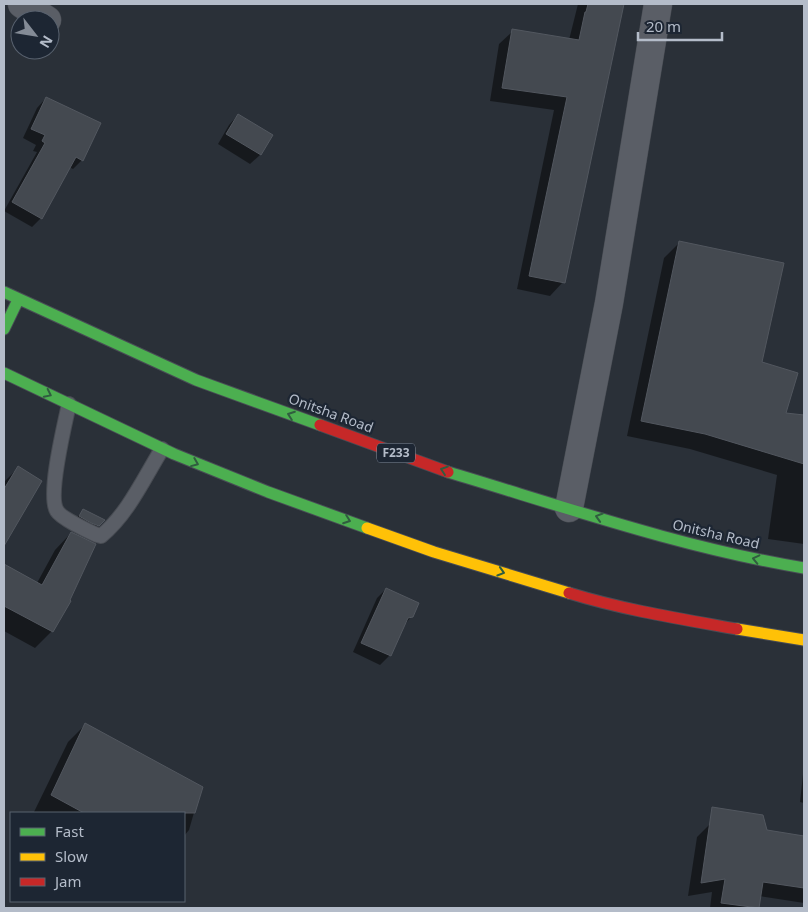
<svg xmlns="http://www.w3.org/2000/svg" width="808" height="912" viewBox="0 0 808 912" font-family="'Noto Sans',sans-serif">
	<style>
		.shadow { fill: #0007 }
		.building { fill: #444950; stroke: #52575f }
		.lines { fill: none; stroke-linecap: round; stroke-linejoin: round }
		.lane-casing { stroke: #484c53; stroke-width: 16 }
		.street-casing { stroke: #484c53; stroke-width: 29 }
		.fast-casing { stroke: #484c55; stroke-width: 13 }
		.slow-casing { stroke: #484c55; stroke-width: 13 }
		.jam-casing { stroke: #484c55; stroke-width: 13 }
		.lane { stroke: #5a5e66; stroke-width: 14 }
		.street { stroke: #5a5e66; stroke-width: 28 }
		.fast { stroke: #4caf50; stroke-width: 11 }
		.slow { stroke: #ffc107; stroke-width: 11 }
		.jam { stroke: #c62828; stroke-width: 11 }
		.oneway { stroke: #305d3f }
		.labels { text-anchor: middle; stroke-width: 4.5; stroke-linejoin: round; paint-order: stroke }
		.shield { fill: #1d2633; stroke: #878f9c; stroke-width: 1 }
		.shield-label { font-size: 12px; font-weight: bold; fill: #b4bcc9 }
		.street-label { font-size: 14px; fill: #b4bcc9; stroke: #1d2633 }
	</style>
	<rect width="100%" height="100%" fill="#2a3038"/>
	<!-- shadow -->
	<path class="shadow" d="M 578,4 L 623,4 L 563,282 L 550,296 L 517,289 L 554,110 L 490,101 L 499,44 L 513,31 L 569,40 Z
		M 46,98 L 82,160 L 73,169 L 69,167 L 41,218 L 32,227 L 4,211 L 37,152 L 33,151 L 36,145 L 23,138 L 37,108 Z
		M 238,115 L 271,136 L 260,155 L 250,164 L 218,144 L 229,125 Z
		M 679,243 L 761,363 L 784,414 L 804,416 L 804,544 L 768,539 L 777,475 L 690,449 L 627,436 L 664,258 Z
		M 18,468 L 40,481 L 4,544 L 4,482 Z
		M 83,511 L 103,520 L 88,535 L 74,520 Z
		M 71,533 L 70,601 L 52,631 L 35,648 L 4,631 L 4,565 L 37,583 L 55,550 Z
		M 386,589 L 412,616 L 405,624 L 389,656 L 380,665 L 353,652 L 377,598 Z
		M 85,725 L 201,788 L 189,830 L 184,836 L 184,813 L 34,812 L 68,742 Z
		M 804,765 L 804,803 L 800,802 Z
		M 711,823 L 804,837 L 804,903 L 759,896 L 757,908 L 710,908 L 712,892 L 688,896 L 697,837 Z"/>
	<!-- building -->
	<path class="building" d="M 588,4 L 624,4 L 565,283 L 529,276 L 567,97 L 502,88 L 512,29 L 579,40 L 585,12 L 586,12 Z
		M 46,97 L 101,123 L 83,161 L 76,157 L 42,219 L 12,202 L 45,143 L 42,141 L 45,135 L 31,129 Z
		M 238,114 L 273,135 L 261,155 L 226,134 Z
		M 679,241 L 784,263 L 762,362 L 798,373 L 786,413 L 804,415 L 804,464 L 705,434 L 641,421 Z
		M 18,466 L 42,481 L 4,546 L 4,489 Z
		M 83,509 L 105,520 L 99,526 L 91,523 L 79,516 Z
		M 71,532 L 96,544 L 70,600 L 71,601 L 53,632 L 4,606 L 4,564 L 42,585 Z
		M 386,588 L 419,603 L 413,617 L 408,618 L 391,656 L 361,643 Z
		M 85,723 L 203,787 L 195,813 L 84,813 L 51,795 Z
		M 712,807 L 763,815 L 767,830 L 804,836 L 804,888 L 763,882 L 759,908 L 721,903 L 725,879 L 701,883 Z"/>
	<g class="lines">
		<defs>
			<path id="lane" d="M 69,404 C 65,423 47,496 57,511 C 61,518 88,531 97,535 L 101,536 C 128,514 144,478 162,449"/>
			<path id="street" d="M 22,4 L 47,20
				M 569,508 L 609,303 L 658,4"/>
			<path id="fast" d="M 4,292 L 196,380 L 320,425
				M 4,329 L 18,300
				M 4,373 L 174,454 L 268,492 L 367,528
				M 448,472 C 565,507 683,548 804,568"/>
			<path id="slow" d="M 367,528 L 434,552 L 569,593
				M 737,629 L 804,640"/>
			<path id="jam" d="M 320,425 L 448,472
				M 569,593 C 624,610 681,619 737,629"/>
		</defs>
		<!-- lane casing -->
		<use href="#lane" class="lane-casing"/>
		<!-- street casing -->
		<use href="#street" class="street-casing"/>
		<!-- fast casing -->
		<use href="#fast" class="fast-casing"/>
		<!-- slow casing -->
		<use href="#slow" class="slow-casing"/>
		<!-- jam casing -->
		<use href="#jam" class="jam-casing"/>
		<!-- lane -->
		<use href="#lane" class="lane"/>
		<!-- street -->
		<use href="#street" class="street"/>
		<!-- fast -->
		<use href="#fast" class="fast"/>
		<!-- slow -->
		<use href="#slow" class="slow"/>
		<!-- jam -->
		<use href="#jam" class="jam"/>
	</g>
	<!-- one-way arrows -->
	<defs><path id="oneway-chevron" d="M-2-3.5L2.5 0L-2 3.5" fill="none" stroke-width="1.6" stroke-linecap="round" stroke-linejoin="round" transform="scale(1.25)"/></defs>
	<g class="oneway">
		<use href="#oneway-chevron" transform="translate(48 394) rotate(26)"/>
		<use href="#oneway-chevron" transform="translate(291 415) rotate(-160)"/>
		<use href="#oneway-chevron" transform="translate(195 463) rotate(22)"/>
		<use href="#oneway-chevron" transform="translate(444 470) rotate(-161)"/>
		<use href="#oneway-chevron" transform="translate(599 517) rotate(-163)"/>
		<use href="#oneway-chevron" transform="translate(347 520) rotate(20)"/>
		<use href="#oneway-chevron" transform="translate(756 559) rotate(-167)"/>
		<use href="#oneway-chevron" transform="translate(501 572) rotate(17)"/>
	</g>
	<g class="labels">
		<!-- shield labels -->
		<rect class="shield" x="377" y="443.5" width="38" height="19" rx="4"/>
		<g class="shield-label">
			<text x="396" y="457">F233</text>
		</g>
		<!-- street labels -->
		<g class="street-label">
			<text transform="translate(331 413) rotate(20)" y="5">Onitsha Road</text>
			<text transform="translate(716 534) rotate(13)" y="5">Onitsha Road</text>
		</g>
	</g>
	<!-- border -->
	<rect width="808" height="912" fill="none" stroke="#b4bcc9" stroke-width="10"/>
	<!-- legend -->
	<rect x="10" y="812" width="175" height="90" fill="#1d2633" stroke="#59626f"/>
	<rect x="20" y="828" width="25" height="8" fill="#4caf50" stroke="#59626f"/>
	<text x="55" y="837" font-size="15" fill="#b4bcc9">Fast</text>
	<rect x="20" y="853" width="25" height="8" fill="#ffc107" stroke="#59626f"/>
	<text x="55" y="862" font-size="15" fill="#b4bcc9">Slow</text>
	<rect x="20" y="878" width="25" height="8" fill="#c62828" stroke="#59626f"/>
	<text x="55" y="887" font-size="15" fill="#b4bcc9">Jam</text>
	<!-- north arrow -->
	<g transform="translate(35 35) rotate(121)"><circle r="24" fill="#1d2633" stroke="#59626f"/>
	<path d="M0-4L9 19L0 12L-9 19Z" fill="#848b96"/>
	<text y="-8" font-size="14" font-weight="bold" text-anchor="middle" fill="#b4bcc9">N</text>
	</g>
	<!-- scale -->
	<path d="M638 32v8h84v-8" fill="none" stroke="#b4bcc9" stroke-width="2.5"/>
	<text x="646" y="32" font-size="15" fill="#b4bcc9" stroke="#1d2633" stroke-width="4" paint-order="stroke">20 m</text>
</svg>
